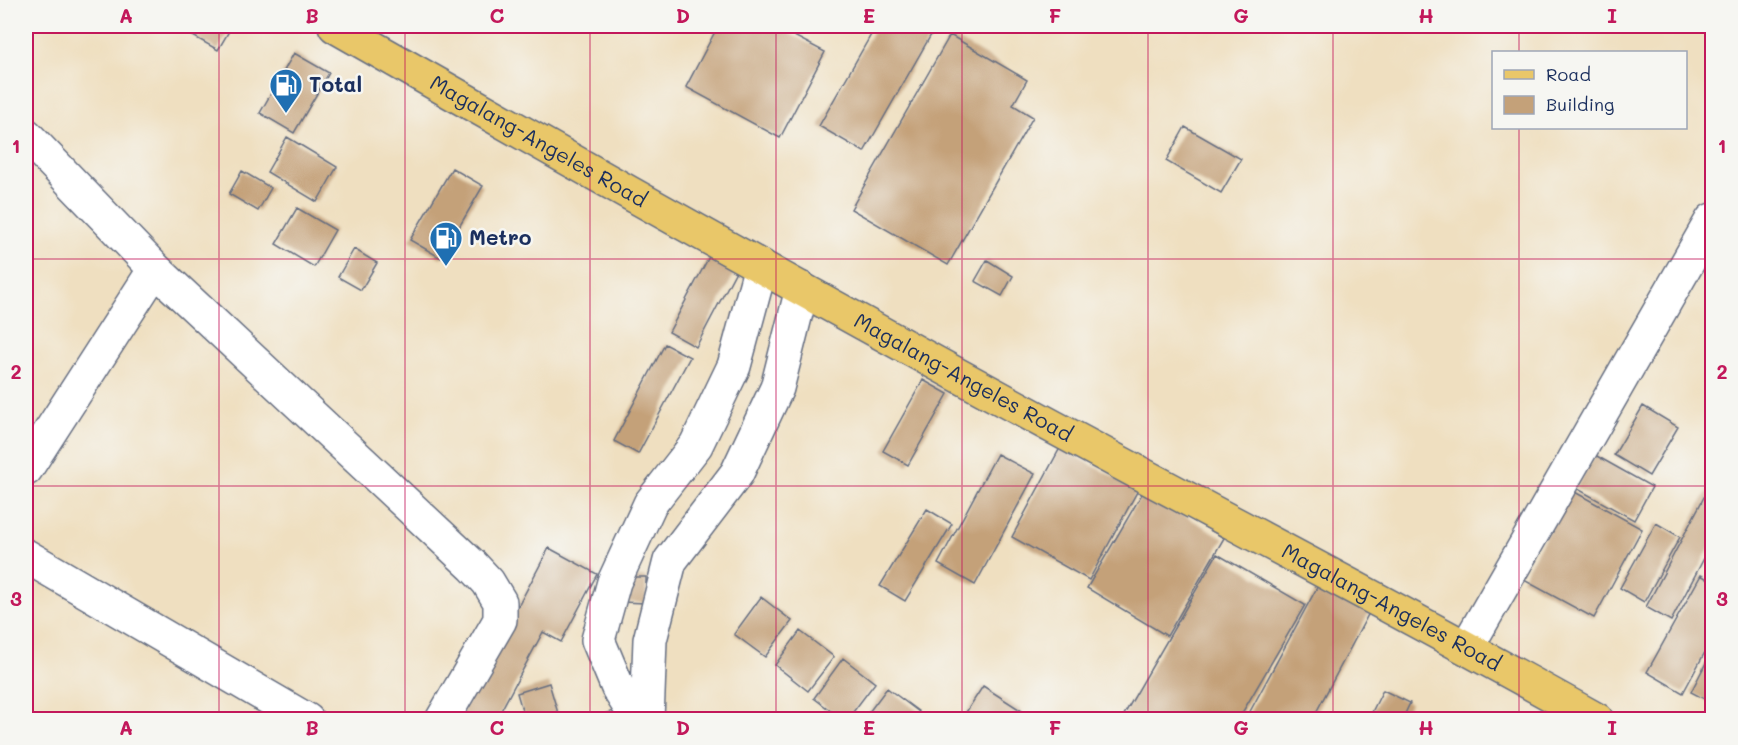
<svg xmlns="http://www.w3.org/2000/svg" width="1738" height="745" viewBox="0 0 1738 745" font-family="Mali,sans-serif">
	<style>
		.building { fill: #c4a179 }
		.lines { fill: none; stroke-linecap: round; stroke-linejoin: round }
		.minor-casing { stroke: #656d80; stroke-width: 36 }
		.major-casing { stroke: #656d80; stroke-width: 36 }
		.minor { stroke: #fff; stroke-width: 33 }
		.major { stroke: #e9c769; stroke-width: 33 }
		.grid { fill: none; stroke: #c2185b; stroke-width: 1.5; stroke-opacity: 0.55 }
		.labels { text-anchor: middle; stroke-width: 5; stroke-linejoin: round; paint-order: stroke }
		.poi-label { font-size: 21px; font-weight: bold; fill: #1b2f5e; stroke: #f6f6f2; text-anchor: start }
		.street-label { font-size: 21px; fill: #1b2f5e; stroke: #f6f6f2 }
		.neatline { fill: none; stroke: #c2185b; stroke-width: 2 }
		.grid-label { font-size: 20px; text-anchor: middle; font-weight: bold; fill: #c2185b }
	</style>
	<rect width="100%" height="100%" fill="#f6f6f2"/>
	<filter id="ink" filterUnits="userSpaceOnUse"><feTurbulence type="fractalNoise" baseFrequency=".0167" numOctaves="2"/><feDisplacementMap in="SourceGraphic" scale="12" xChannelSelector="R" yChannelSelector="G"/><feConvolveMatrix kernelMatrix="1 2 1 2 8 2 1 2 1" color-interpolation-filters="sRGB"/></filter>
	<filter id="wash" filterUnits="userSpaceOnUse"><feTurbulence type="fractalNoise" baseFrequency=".008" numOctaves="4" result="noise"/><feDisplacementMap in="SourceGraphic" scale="24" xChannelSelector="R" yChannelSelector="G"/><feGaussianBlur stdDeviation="1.35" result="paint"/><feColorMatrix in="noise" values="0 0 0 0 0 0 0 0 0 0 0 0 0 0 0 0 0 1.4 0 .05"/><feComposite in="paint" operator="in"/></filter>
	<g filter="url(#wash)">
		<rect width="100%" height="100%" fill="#efdfc0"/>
		<g id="blocks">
			<!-- building -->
			<path class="building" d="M 175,26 L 232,26 L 218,50 Z
				M 718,26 L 775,26 L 825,52 L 780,138 L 686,87 Z
				M 876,26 L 936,26 L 864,152 L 819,126 Z
				M 950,35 L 1027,80 L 1013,105 L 1033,117 L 948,265 L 851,209 Z
				M 294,53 L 329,73 L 294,133 L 260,113 Z
				M 1185,127 L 1241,159 L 1221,193 L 1166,161 Z
				M 287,137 L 337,167 L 317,202 L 267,172 Z
				M 452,168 L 483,186 L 441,258 L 410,240 Z
				M 242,171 L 271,188 L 258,211 L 229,194 Z
				M 297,208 L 335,230 L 314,267 L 276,244 Z
				M 354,249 L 377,263 L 361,290 L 338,277 Z
				M 710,255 L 737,269 L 696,347 L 669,332 Z
				M 987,260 L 1013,276 L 1002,296 L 975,281 Z
				M 665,344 L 690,357 L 638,454 L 614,441 Z
				M 923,380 L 948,394 L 908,465 L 883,451 Z
				M 1643,406 L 1678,427 L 1649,476 L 1614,455 Z
				M 1060,448 L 1138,490 L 1089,580 L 1012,537 Z
				M 997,454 L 1035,474 L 975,585 L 938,564 Z
				M 1595,455 L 1652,487 L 1634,520 L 1576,488 Z
				M 1712,482 L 1712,543 L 1671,621 L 1646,607 Z
				M 1571,490 L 1642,529 L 1594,618 L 1522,579 Z
				M 1143,492 L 1224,538 L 1167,636 L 1087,588 Z
				M 927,509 L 952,524 L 905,601 L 880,586 Z
				M 1656,523 L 1680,537 L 1644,602 L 1620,588 Z
				M 549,548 L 597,574 L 561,642 L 543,632 L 496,720 L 458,720 Z
				M 1217,554 L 1305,605 L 1238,720 L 1121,720 Z
				M 1701,575 L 1712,582 L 1712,639 L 1683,693 L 1647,672 Z
				M 620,577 L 646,577 L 646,603 L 620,602 Z
				M 1320,582 L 1371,609 L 1312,720 L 1251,720 L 1247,717 Z
				M 761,597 L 792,621 L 765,657 L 734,634 Z
				M 800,631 L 834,657 L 808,691 L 775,665 Z
				M 1712,651 L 1712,703 L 1691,692 Z
				M 843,658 L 875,683 L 847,720 L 843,720 L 814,698 Z
				M 549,683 L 560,720 L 525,720 L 517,693 Z
				M 983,686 L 1022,711 L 1016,720 L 961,720 Z
				M 887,688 L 919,712 L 913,720 L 863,720 Z
				M 1383,690 L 1410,703 L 1402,720 L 1368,720 Z
				M 620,709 L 623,720 L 588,720 L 588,719 Z"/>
		</g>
	</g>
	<g filter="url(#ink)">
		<use href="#blocks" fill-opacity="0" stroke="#656d80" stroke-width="1.5"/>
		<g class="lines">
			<defs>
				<path id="minor" d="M 26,135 L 155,269 L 473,566 L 488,582 L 500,602 L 500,620 L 442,720
					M 26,469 L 155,269
					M 26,556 L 307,720
					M 1467,647 L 1712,220
					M 638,720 L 618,688 L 598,640 L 614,582 L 650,504 L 696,445 L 734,366 L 761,266
					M 647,720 L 650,640 L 670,561 L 737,473 L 777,388 L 802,289"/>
				<g id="major">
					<path id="s1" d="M 335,26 C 559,154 784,281 1011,404 C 1206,510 1403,611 1597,720"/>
				</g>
			</defs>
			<!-- minor casing -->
			<use href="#minor" class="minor-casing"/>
			<!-- major casing -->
			<use href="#major" class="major-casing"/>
			<!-- minor -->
			<use href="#minor" class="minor"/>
			<!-- major -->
			<use href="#major" class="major"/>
		</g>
	</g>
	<!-- grid -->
	<path class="grid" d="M 219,26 L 219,720M 405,26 L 405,720M 590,26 L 590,720M 776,26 L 776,720M 962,26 L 962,720M 1148,26 L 1148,720M 1333,26 L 1333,720M 1519,26 L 1519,52M 1519,128 L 1519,720M 26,259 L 1712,259M 26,486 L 1712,486"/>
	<!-- icons -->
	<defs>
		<symbol id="fuel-pin" viewBox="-11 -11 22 30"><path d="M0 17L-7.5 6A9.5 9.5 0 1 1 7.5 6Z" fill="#1f6fb2" stroke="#f6f6f2"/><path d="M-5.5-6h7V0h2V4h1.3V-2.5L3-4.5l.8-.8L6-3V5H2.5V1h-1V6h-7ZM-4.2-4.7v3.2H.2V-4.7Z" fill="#fff"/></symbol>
	</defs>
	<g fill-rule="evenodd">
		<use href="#fuel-pin" x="267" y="66" width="38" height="52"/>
		<use href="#fuel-pin" x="427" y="219" width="38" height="52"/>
	</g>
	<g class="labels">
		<!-- poi labels -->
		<g class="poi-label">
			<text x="309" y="92">Total</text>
			<text x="469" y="245">Metro</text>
		</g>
		<!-- street labels -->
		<g class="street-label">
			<text dy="7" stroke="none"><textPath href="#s1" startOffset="234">Magalang-Angeles Road</textPath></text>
			<text dy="7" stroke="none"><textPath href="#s1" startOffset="720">Magalang-Angeles Road</textPath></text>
			<text dy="7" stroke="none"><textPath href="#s1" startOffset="1206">Magalang-Angeles Road</textPath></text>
		</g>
	</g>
	<!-- margin -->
	<rect width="1738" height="745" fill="none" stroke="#f6f6f2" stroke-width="66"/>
	<!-- legend -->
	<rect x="1492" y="51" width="195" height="78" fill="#f6f6f2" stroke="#9ea6b7" stroke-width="1.5"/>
	<rect x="1504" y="70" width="30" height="9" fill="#e9c769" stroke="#9ea6b7" stroke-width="1.5"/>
	<text x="1546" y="81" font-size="18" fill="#1b2f5e">Road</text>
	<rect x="1504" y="96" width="30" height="18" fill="#c4a179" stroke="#9ea6b7" stroke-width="1.5"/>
	<text x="1546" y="111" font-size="18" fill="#1b2f5e">Building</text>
	<rect x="33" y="33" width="1672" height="679" class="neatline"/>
	<g class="grid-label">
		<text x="126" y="23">A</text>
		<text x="312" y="23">B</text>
		<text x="497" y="23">C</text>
		<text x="683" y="23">D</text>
		<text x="869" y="23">E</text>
		<text x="1055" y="23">F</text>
		<text x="1241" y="23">G</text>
		<text x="1426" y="23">H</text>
		<text x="1612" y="23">I</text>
		<text x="16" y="153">1</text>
		<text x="1722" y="153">1</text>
		<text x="16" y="379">2</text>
		<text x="1722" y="379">2</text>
		<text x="16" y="606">3</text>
		<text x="1722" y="606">3</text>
		<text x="126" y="735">A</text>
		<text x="312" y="735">B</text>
		<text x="497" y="735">C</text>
		<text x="683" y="735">D</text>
		<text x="869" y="735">E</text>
		<text x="1055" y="735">F</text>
		<text x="1241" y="735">G</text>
		<text x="1426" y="735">H</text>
		<text x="1612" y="735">I</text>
	</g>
</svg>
